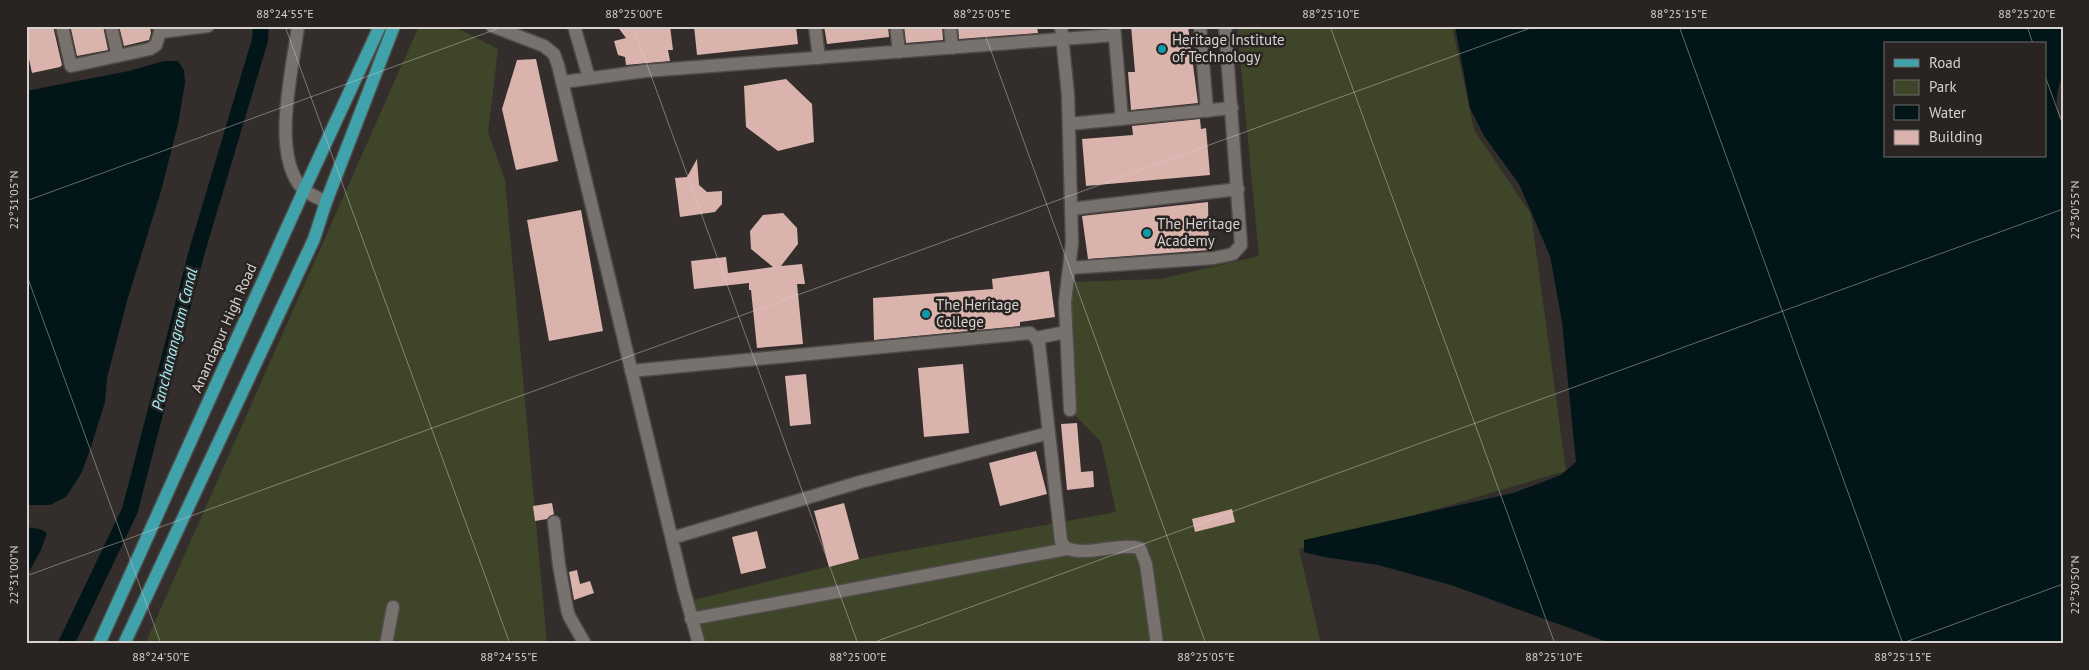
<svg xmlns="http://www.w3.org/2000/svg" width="2089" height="670" viewBox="0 0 2089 670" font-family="'PT Sans',sans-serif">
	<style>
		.green { fill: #3f4528 }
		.water { fill: #021619; fill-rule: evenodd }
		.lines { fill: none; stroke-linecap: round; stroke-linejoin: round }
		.canal { stroke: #021619; stroke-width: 16 }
		.building { fill: #dbb3ad }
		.minor-casing { stroke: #4e4b49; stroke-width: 15 }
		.major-casing { stroke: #4e4b49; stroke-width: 15 }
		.minor { stroke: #78726f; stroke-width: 12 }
		.major { stroke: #40a2aa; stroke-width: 12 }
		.ticks { fill: none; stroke: #d5d2d0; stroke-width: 1; stroke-opacity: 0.45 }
		.culture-dot { fill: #0f9aa8; stroke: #292422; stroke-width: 2 }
		.labels { text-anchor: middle; stroke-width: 5; stroke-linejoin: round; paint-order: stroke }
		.poi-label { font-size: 15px; fill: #d5d2d0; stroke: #292422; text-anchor: start }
		.street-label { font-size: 15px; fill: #d5d2d0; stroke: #292422 }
		.water-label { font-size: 16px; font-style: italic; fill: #a1eefb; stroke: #292422 }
		.neatline { fill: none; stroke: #d5d2d0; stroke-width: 2 }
		.ticks-label { font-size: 12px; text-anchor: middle; fill: #d5d2d0 }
	</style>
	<rect width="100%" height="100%" fill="#332e2b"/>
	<!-- green -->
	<path class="green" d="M 419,26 L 453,26 L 498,49 L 488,132 L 505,180 L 547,644 L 145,644 Z
		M 1237,26 L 1452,26 L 1474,130 L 1531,214 L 1566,471 L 1299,549 L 1321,644 L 701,644 L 689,601 L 859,559 L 1116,512 L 1101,442 L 1070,410 L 1070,282 L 1160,279 L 1259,256 Z"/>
	<!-- water -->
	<path class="water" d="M 1455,26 L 2063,26 C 2063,40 2064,56 2063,70 C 2060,87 2050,107 2063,122 L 2063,644 L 1613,644 L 1451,585 L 1378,565 L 1324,557 L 1304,552 L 1304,540 L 1513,493 L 1561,475 L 1576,462 L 1562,322 L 1550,256 L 1519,184 L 1484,136 L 1470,108 ZM 1885,44 L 2045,44 L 2045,156 L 1885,156 Z
		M 164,61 L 178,61 L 184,70 L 185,83 L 178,124 L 161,191 L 127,301 L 107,378 L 105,402 L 91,447 L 82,472 L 66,497 L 50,505 L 26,505 L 26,91 L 129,71 Z
		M 26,527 L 40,529 L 47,533 L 41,550 L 26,577 Z"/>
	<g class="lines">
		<!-- canal -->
		<path class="canal" d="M 66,644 L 130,510 L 197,251 L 260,40 L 261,26"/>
	</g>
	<!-- building -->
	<path class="building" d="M 26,26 L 53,26 L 62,65 L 60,67 L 32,73 L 26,45 Z
		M 82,26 L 103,26 L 108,50 L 77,56 L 71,29 Z
		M 119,26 L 150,26 L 151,33 L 149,40 L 124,46 Z
		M 617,26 L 670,26 L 673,50 L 668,50 L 670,61 L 626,65 L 625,57 L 618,55 L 614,41 L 626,38 Z
		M 694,26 L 726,26 L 726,29 L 796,26 L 798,44 L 697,55 Z
		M 824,26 L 888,26 L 889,37 L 827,44 Z
		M 904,26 L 942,26 L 943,40 L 906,43 Z
		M 958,26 L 1037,26 L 1038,33 L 959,39 Z
		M 1131,26 L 1188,26 L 1198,103 L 1131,110 L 1128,72 L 1135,72 Z
		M 536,59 L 558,161 L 516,170 L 502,109 L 517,60 Z
		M 786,79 L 812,104 L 814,142 L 778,151 L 746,127 L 744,86 Z
		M 1200,119 L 1201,129 L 1206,128 L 1210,175 L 1086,186 L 1082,139 L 1133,135 L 1132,126 Z
		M 697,159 L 699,185 L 707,192 L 722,191 L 722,204 L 715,212 L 680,217 L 675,178 L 687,177 Z
		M 1208,202 L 1209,250 L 1088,259 L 1082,216 Z
		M 581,210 L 603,331 L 549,341 L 527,220 Z
		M 783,213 L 797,228 L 798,244 L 781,266 L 802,264 L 805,284 L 797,284 L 803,344 L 757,348 L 751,290 L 749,290 L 749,283 L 694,289 L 691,261 L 726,257 L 728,273 L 773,267 L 751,249 L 750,231 L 763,215 Z
		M 1049,271 L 1055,317 L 1020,322 L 1020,326 L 874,340 L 873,298 L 993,289 L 992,279 Z
		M 963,364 L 969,433 L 924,437 L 918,368 Z
		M 806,374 L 811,424 L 790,426 L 785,376 Z
		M 1077,423 L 1081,472 L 1093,471 L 1094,487 L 1067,490 L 1061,424 Z
		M 1036,451 L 1047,494 L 1000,506 L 989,463 Z
		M 552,503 L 554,514 L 547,519 L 535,521 L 533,506 Z
		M 844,503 L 859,559 L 829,567 L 814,511 Z
		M 1232,509 L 1235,522 L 1195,532 L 1192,519 Z
		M 757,531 L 766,568 L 741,574 L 732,537 Z
		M 577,570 L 580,584 L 590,581 L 594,593 L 574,600 L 569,572 Z"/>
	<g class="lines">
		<defs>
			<path id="minor" d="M 62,26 L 71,66 L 150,49 L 156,45 L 162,26
				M 111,26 L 118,56
				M 159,26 L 161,32 L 208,26
				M 298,26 C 293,69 270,155 303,189 C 308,194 319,198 326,202
				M 492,26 L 544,46 L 554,54 L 558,65 L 684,590 L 699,644
				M 574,26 L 589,78
				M 815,26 L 819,58
				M 896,26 L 899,52
				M 950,26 L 952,48
				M 1061,26 L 1068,95 L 1072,243 L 1065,302 L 1070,410
				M 1114,26 L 1122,119
				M 1200,26 L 1207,111
				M 563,82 L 645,71 L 1115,35
				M 1069,124 L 1232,108
				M 1071,209 L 1238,189
				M 1069,268 L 1214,258 L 1233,254 L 1241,245 L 1225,26
				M 1036,338 L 1066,332
				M 631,371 L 1030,333 L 1036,338 L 1039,344 L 1061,541 C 1063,544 1065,548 1069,549 C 1088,556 1117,543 1140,548 L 1146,564 L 1157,644
				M 554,522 L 559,565 L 567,609 L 569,616 L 585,644
				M 672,538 L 860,482 L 1049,433
				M 691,619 L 1067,549
				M 386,644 L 393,607"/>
			<path id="major" d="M 99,644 L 304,190 L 380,26
				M 124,644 L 314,239 L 326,202 L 394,26"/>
		</defs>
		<!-- minor casing -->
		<use href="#minor" class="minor-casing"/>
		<!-- major casing -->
		<use href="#major" class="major-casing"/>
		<!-- minor -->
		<use href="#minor" class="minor"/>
		<!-- major -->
		<use href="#major" class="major"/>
	</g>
	<!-- ticks -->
	<path class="ticks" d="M 285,26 L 510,644M 633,26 L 858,644M 982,26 L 1206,644M 1330,26 L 1555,644M 1679,26 L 1903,644M 2027,26 L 2033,44M 2045,76 L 2063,125M 26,201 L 505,26M 26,273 L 161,644M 26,576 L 1536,26M 869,644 L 2063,209M 1900,644 L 2063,584"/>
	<!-- markers -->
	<g class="culture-dot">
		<circle cx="1162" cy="49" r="5"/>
		<circle cx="1147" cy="233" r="5"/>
		<circle cx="926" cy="314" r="5"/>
	</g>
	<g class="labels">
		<!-- poi labels -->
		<g class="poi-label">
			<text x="1172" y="45">Heritage Institute<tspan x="1172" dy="17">of Technology</tspan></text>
			<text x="1157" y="229">The Heritage<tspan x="1157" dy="17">Academy</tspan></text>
			<text x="936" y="310">The Heritage<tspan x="936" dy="17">College</tspan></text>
		</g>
		<!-- street labels -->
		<g class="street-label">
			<text transform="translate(224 328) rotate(-66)" y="5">Anandapur High Road</text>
		</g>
		<!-- water labels -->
		<g class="water-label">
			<text transform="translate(174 339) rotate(-76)" y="6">Panchanangram Canal</text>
		</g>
	</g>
	<!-- border -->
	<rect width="2089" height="670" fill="none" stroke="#292422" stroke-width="55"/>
	<!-- legend -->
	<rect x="1884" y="42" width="162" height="115" fill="#292422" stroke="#6e6a68"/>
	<rect x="1894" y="59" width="25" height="8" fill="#40a2aa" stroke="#6e6a68"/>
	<text x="1929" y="68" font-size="15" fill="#d5d2d0">Road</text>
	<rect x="1894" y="80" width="25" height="15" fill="#3f4528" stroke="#6e6a68"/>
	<text x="1929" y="92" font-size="15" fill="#d5d2d0">Park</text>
	<rect x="1894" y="105" width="25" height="15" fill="#021619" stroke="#6e6a68"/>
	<text x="1929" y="118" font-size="15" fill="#d5d2d0">Water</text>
	<rect x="1894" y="130" width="25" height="15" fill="#dbb3ad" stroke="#6e6a68"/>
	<text x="1929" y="142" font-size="15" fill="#d5d2d0">Building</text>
	<rect x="28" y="28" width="2034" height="614" class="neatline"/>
	<g class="ticks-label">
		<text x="285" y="18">88°24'55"E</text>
		<text x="634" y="18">88°25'00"E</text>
		<text x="982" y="18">88°25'05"E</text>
		<text x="1331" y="18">88°25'10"E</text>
		<text x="1679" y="18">88°25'15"E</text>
		<text x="2027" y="18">88°25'20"E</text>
		<text transform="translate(14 200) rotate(-90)" y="4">22°31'05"N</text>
		<text transform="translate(2075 210) rotate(-90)" y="4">22°30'55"N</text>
		<text transform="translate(14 575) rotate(-90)" y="4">22°31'00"N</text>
		<text transform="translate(2075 585) rotate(-90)" y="4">22°30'50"N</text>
		<text x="161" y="661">88°24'50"E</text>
		<text x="509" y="661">88°24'55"E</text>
		<text x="858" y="661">88°25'00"E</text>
		<text x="1206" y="661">88°25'05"E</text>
		<text x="1554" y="661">88°25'10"E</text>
		<text x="1903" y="661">88°25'15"E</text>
	</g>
</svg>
